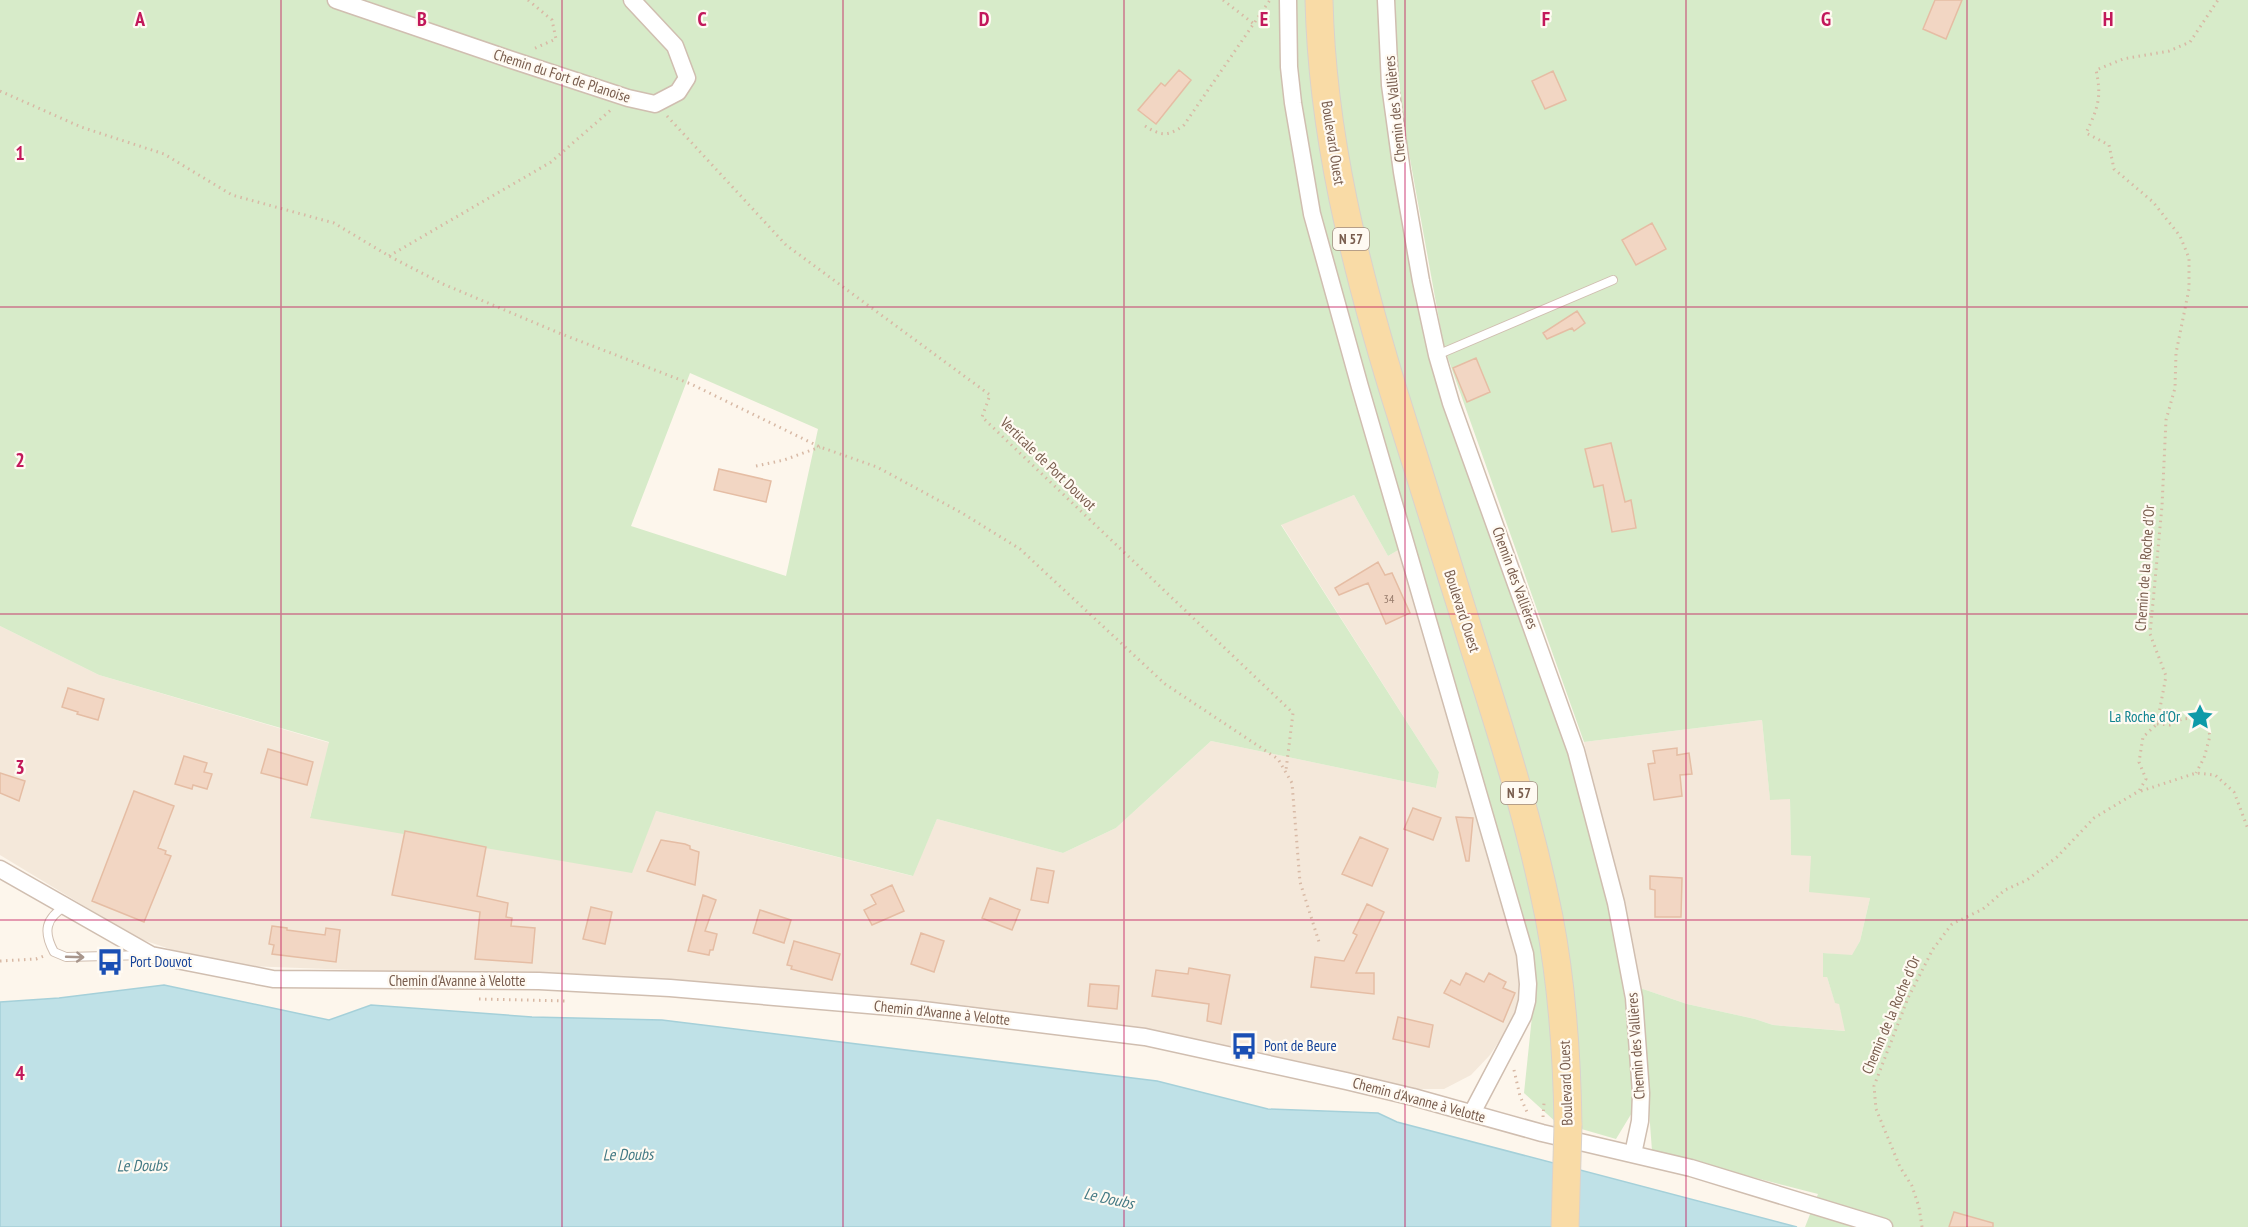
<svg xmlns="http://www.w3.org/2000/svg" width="2248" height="1227" viewBox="0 0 2248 1227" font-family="'PT Sans Narrow',sans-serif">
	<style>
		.residential { fill: #f4e8da }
		.green { fill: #d7ebc9; fill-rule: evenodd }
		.water { fill: #bfe1e7; stroke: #a5d0d9; stroke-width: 1.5 }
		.building { fill: #f2d6c3; stroke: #e5bda4; stroke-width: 1.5 }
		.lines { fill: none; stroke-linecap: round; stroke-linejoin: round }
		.service-casing { stroke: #d0beb0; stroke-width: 10 }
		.minor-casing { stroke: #d0beb0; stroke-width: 19 }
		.primary-casing { stroke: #d9d2cd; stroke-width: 29 }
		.path { stroke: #d8b9a5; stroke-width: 3; stroke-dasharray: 1.5 4.5; stroke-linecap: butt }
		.service { stroke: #fff; stroke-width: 8 }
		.minor { stroke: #fff; stroke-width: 16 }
		.primary { stroke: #f9dba6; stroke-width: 27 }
		.primary-bridge-casing { stroke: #d9d2cd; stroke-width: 29; stroke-linecap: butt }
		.primary-bridge { stroke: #f9dba6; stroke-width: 27 }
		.oneway { stroke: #a8968c }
		.grid { fill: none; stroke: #c2185b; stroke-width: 1.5; stroke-opacity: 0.55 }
		.labels { text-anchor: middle; stroke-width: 4.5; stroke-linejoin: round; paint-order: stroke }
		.number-label { font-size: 12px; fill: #977b6b }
		.shield { fill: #fffaf2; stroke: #a18c7f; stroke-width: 1.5 }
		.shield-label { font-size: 14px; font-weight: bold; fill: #795d4e }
		.street-label { font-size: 15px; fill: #795d4e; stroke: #fffaf2 }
		.culture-label { font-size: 15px; fill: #0d838f; stroke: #fffaf2; text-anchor: end }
		.transit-label { font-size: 15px; fill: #164399; stroke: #fffaf2; text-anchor: start }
		.water-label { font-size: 16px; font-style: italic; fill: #437984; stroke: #fffaf2 }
		.grid-label { font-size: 20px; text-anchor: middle; font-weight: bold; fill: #c2185b; stroke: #fffaf2; stroke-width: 4.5; stroke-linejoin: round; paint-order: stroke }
	</style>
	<rect width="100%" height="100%" fill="#fdf6ec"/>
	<!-- residential -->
	<path class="residential" d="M 1354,495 L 1388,556 L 1400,549 L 1521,967 L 1517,1014 L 1490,1055 L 1471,1075 L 1444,1089 L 1418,1089 L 1227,1046 L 900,1001 L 614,980 L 218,965 L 137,938 L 0,855 L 0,626 L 99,675 L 330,743 L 310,817 L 656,811 L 912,876 L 937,819 L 1063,853 L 1116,828 L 1211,741 L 1436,788 L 1439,772 L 1281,524 Z
		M 1762,720 L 1770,799 L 1790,798 L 1791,855 L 1811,855 L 1870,898 L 1860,941 L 1852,956 L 1824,953 L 1827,977 L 1835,1002 L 1839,1003 L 1846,1031 L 1773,1025 L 1755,1019 L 1687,1004 L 1640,988 L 1584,742 Z"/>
	<!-- green -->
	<path class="green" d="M 0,0 L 1282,0 L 1285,108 L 1318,269 L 1400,549 L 1388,556 L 1354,495 L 1281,525 L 1439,772 L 1436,788 L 1211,741 L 1116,828 L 1063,853 L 937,819 L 913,876 L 656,811 L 632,873 L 310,818 L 329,742 L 99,675 L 0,626 ZM 690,373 L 818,429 L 786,576 L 631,526 Z
		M 1295,0 L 1306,0 L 1314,105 L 1505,782 L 1529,875 L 1552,1005 L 1558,1124 L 1524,1093 L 1536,978 L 1315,201 L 1295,71 Z
		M 1332,0 L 1379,0 L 1429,358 L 1567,748 L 1615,928 L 1633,1059 L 1633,1111 L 1616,1139 L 1578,1128 L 1575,1015 L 1380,305 L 1356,203 L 1338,99 Z
		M 1393,0 L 2248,0 L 2248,1227 L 1805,1227 L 1818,1194 L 1652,1151 L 1640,988 L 1687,1004 L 1755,1019 L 1773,1025 L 1845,1031 L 1839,1004 L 1835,1003 L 1827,977 L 1823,977 L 1823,953 L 1852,955 L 1860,941 L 1870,898 L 1809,892 L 1811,856 L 1791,855 L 1790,799 L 1770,800 L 1762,720 L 1584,742 L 1444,347 L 1401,109 Z"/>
	<!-- water -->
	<path class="water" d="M 164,985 L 329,1020 L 371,1005 L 532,1017 L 662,1020 L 1157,1081 L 1268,1109 L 1378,1113 L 1397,1122 L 1797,1227 L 0,1227 L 0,1002 L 59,998 Z"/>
	<!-- building -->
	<path class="building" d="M 1935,0 L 1962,0 L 1946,39 L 1923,29 Z
		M 1179,70 L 1191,80 L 1156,124 L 1138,110 L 1161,83 L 1165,86 Z
		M 1553,71 L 1566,100 L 1545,109 L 1532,81 Z
		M 1652,223 L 1666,249 L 1636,265 L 1622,240 Z
		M 1577,311 L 1585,323 L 1574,331 L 1572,328 L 1547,339 L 1543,333 Z
		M 1476,358 L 1490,392 L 1467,402 L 1453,368 Z
		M 1611,443 L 1625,502 L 1631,500 L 1636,528 L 1612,532 L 1603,485 L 1594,487 L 1585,449 Z
		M 719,469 L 771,481 L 766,502 L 714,490 Z
		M 1378,562 L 1385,575 L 1392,573 L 1410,613 L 1386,624 L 1368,583 L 1339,595 L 1335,588 Z
		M 68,688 L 104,699 L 98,720 L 77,714 L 78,712 L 62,707 Z
		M 1677,748 L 1677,755 L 1689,753 L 1692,774 L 1680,775 L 1682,796 L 1654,800 L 1648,764 L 1655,763 L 1653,751 Z
		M 268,749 L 313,762 L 307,785 L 261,773 Z
		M 184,756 L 207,763 L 204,772 L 212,774 L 207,789 L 193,785 L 192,789 L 175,784 Z
		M 0,773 L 25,781 L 19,801 L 0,793 Z
		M 134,791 L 174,806 L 158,848 L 166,851 L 165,854 L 171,856 L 144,922 L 92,901 Z
		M 1413,808 L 1441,818 L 1433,840 L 1404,829 Z
		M 1456,817 L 1473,818 L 1469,861 L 1466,861 Z
		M 405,831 L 486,847 L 477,896 L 508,903 L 506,917 L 512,918 L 511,926 L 535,928 L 532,963 L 475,959 L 480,912 L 392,895 Z
		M 1360,837 L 1388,849 L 1372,886 L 1342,874 Z
		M 661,840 L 685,844 L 690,846 L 690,849 L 699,852 L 695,885 L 647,871 Z
		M 1037,868 L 1054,871 L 1048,903 L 1031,900 Z
		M 1650,876 L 1682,878 L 1681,917 L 1655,917 L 1655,890 L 1650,889 Z
		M 892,885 L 904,911 L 872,925 L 864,910 L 876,904 L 871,895 Z
		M 703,895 L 716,900 L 705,931 L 717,934 L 713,950 L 710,950 L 709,955 L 688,951 Z
		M 990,898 L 1020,910 L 1012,930 L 982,918 Z
		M 1367,904 L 1384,912 L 1356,973 L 1374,973 L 1374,994 L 1311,987 L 1315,957 L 1344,961 L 1357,935 L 1353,933 Z
		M 591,907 L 612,912 L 605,944 L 583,939 Z
		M 760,910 L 791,920 L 784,943 L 753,933 Z
		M 272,926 L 287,928 L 287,930 L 325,935 L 326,928 L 340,930 L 336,962 L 272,954 L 274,945 L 269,944 Z
		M 921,933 L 944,941 L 934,972 L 911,964 Z
		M 794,941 L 840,954 L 832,980 L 791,969 L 792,966 L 787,965 Z
		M 1189,968 L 1230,975 L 1221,1024 L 1207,1021 L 1209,1004 L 1152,996 L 1156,970 L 1188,974 Z
		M 1466,973 L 1484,982 L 1489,973 L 1506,982 L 1503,988 L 1515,993 L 1503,1022 L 1444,993 L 1451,980 L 1460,985 Z
		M 1090,984 L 1119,986 L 1117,1009 L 1088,1006 Z
		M 1398,1017 L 1433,1025 L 1429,1047 L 1393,1039 Z
		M 1954,1212 L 1993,1223 L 1993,1227 L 1949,1227 Z"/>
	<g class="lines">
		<defs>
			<path id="service" d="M 1437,355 L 1613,280
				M 66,906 C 45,918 43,932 54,952 L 66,957 L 146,955"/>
			<path id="minor" d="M 336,0 L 509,59 L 628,98 L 655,104 L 678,92 L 687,78 L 675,46 L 632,0
				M 1288,0 L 1289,67 L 1293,103 L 1312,214 L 1360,387 L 1525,954 L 1528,984 L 1527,1001 L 1523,1016 L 1472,1113
				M 1386,0 L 1390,85 L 1402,172 L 1421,281 L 1437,355 L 1451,403 L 1576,751 L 1616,903 L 1634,998 L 1641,1093 L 1640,1121 L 1633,1154
				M 0,869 L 151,955 L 273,979 L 539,981 L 670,988 L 915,1009 L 1145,1037 L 1346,1081 L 1413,1097 L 1542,1133 L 1691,1168 L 1884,1227"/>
			<path id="primary" d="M 1319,0 C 1322,135 1355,265 1394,393 C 1421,480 1448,567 1476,654 C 1504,741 1531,827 1549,917 C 1562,985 1567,1055 1568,1125"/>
		</defs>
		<!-- service casing -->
		<use href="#service" class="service-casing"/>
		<!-- minor casing -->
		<use href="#minor" class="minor-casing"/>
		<!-- primary casing -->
		<use href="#primary" class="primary-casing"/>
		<!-- path -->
		<path class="path" d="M 528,0 L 552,20 L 556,39 L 533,49
			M 1223,0 L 1254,24
			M 0,91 L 81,127 L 164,154 L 232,195 L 334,223 L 389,256 L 443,284 L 559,333 L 691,384 L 820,447 L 877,467 L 962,513 L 1020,549 L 1165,684 L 1278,759 L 1292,783 L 1300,882 L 1319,942
			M 667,116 L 786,245 L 990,395 L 982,417 L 1293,713 L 1286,770
			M 1145,126 C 1161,136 1168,137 1184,125 L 1270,0
			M 389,256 L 551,162 L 612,109
			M 756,466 L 784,460 L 820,447
			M 2157,724 L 2170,725 L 2182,719 L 2205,717 L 2210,736 L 2204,758 L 2196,773
			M 2141,791 L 2196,773 L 2215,775 L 2234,792 L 2248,829
			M 0,961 L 36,959 L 44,956
			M 479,999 L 568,1001
			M 1514,1070 L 1520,1096 L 1527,1112
			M 1543,1117 L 1544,1103
			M 1922,1227 L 1919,1207 L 1912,1186 L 1900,1167 L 1876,1109 L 1874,1086 L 1908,998 L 1933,949 L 1952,924 L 1983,909 L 2005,890 L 2027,880 L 2057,857 L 2094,818 L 2139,791 L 2146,779 L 2139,762 L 2143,737 L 2157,724 L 2166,676 L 2150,634 L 2162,506 L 2166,420 L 2175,388 L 2176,353 L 2189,289 L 2189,258 L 2180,236 L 2153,202 L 2114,169 L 2109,145 L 2086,133 C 2098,108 2102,97 2096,70 L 2123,59 L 2169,51 L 2190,42 L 2218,0"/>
		<!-- service -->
		<use href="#service" class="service"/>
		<!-- minor -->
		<use href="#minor" class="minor"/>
		<!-- primary -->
		<use href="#primary" class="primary"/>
		<defs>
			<path id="primary-bridge" d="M 1565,1227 L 1568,1125"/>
		</defs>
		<!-- primary-bridge casing -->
		<use href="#primary-bridge" class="primary-bridge-casing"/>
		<!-- primary-bridge -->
		<use href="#primary-bridge" class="primary-bridge"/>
	</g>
	<!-- one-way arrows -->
	<defs><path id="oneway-shaft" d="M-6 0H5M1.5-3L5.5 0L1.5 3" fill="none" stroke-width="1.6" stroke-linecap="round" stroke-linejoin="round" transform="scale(1.5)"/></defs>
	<use class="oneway" href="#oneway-shaft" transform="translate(75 957) rotate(2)"/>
	<!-- grid -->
	<path class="grid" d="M 281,0 L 281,1227M 562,0 L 562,1227M 843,0 L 843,1227M 1124,0 L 1124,1227M 1405,0 L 1405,1227M 1686,0 L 1686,1227M 1967,0 L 1967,1227M 0,307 L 2248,307M 0,614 L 2248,614M 0,920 L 2248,920"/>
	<!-- icons -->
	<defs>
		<symbol id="sight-bare" viewBox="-9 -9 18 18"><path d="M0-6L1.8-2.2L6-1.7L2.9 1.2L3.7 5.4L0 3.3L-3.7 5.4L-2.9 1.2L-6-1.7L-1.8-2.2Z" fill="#0f9aa8" stroke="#fffaf2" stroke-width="2.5" paint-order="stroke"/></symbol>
		<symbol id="bus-bare" viewBox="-9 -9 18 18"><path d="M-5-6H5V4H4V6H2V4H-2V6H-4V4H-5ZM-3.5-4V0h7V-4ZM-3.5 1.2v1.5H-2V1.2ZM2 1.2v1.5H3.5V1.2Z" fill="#1a4fb4" stroke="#fffaf2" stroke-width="2.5" paint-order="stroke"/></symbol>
	</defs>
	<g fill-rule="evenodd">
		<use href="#sight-bare" x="2181" y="698" width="38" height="38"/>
		<use href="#bus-bare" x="91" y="943" width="38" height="38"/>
		<use href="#bus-bare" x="1225" y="1027" width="38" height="38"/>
	</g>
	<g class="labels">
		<!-- number labels -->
		<g class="number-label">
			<text x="1389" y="603">34</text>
		</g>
		<!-- shield labels -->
		<g class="shield">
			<rect x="1333" y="228" width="36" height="22" rx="4.5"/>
			<rect x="1501" y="782" width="36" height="22" rx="4.5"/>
		</g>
		<g class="shield-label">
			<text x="1351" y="244">N 57</text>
			<text x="1519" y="798">N 57</text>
		</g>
		<!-- street labels -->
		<g class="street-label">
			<text transform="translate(562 76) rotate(18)" y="5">Chemin du Fort de Planoise</text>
			<text transform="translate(1395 109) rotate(-96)" y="5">Chemin des Vallières</text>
			<text transform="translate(1333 143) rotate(81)" y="5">Boulevard Ouest</text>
			<text transform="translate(1048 464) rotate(44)" y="5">Verticale de Port Douvot</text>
			<text transform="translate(2145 568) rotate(-86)" y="5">Chemin de la Roche d'Or</text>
			<text transform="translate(1515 578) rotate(70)" y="5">Chemin des Vallières</text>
			<text transform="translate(1462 611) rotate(72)" y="5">Boulevard Ouest</text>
			<text x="457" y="986">Chemin d'Avanne à Velotte</text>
			<text transform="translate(942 1013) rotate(6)" y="5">Chemin d'Avanne à Velotte</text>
			<text transform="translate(1891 1015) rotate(-67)" y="5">Chemin de la Roche d'Or</text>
			<text transform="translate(1636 1046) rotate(-94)" y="5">Chemin des Vallières</text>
			<text transform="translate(1566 1083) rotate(-92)" y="5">Boulevard Ouest</text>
			<text transform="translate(1419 1100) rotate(15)" y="5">Chemin d'Avanne à Velotte</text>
		</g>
		<!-- culture labels -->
		<g class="culture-label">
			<text x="2180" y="722">La Roche d'Or</text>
		</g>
		<!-- transit labels -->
		<g class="transit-label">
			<text x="130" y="967">Port Douvot</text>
			<text x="1264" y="1051">Pont de Beure</text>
		</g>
		<!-- water labels -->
		<g class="water-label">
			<text transform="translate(628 1154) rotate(-1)" y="6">Le Doubs</text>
			<text transform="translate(142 1165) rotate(-1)" y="6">Le Doubs</text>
			<text transform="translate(1109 1198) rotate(12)" y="6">Le Doubs</text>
		</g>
	</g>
	<g class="grid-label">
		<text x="140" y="26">A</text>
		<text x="422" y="26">B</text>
		<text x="702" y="26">C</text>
		<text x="984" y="26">D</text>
		<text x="1264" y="26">E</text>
		<text x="1546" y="26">F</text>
		<text x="1826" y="26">G</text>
		<text x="2108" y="26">H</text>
		<text x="20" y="160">1</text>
		<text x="20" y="467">2</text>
		<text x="20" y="774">3</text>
		<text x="20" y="1080">4</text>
	</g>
</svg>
